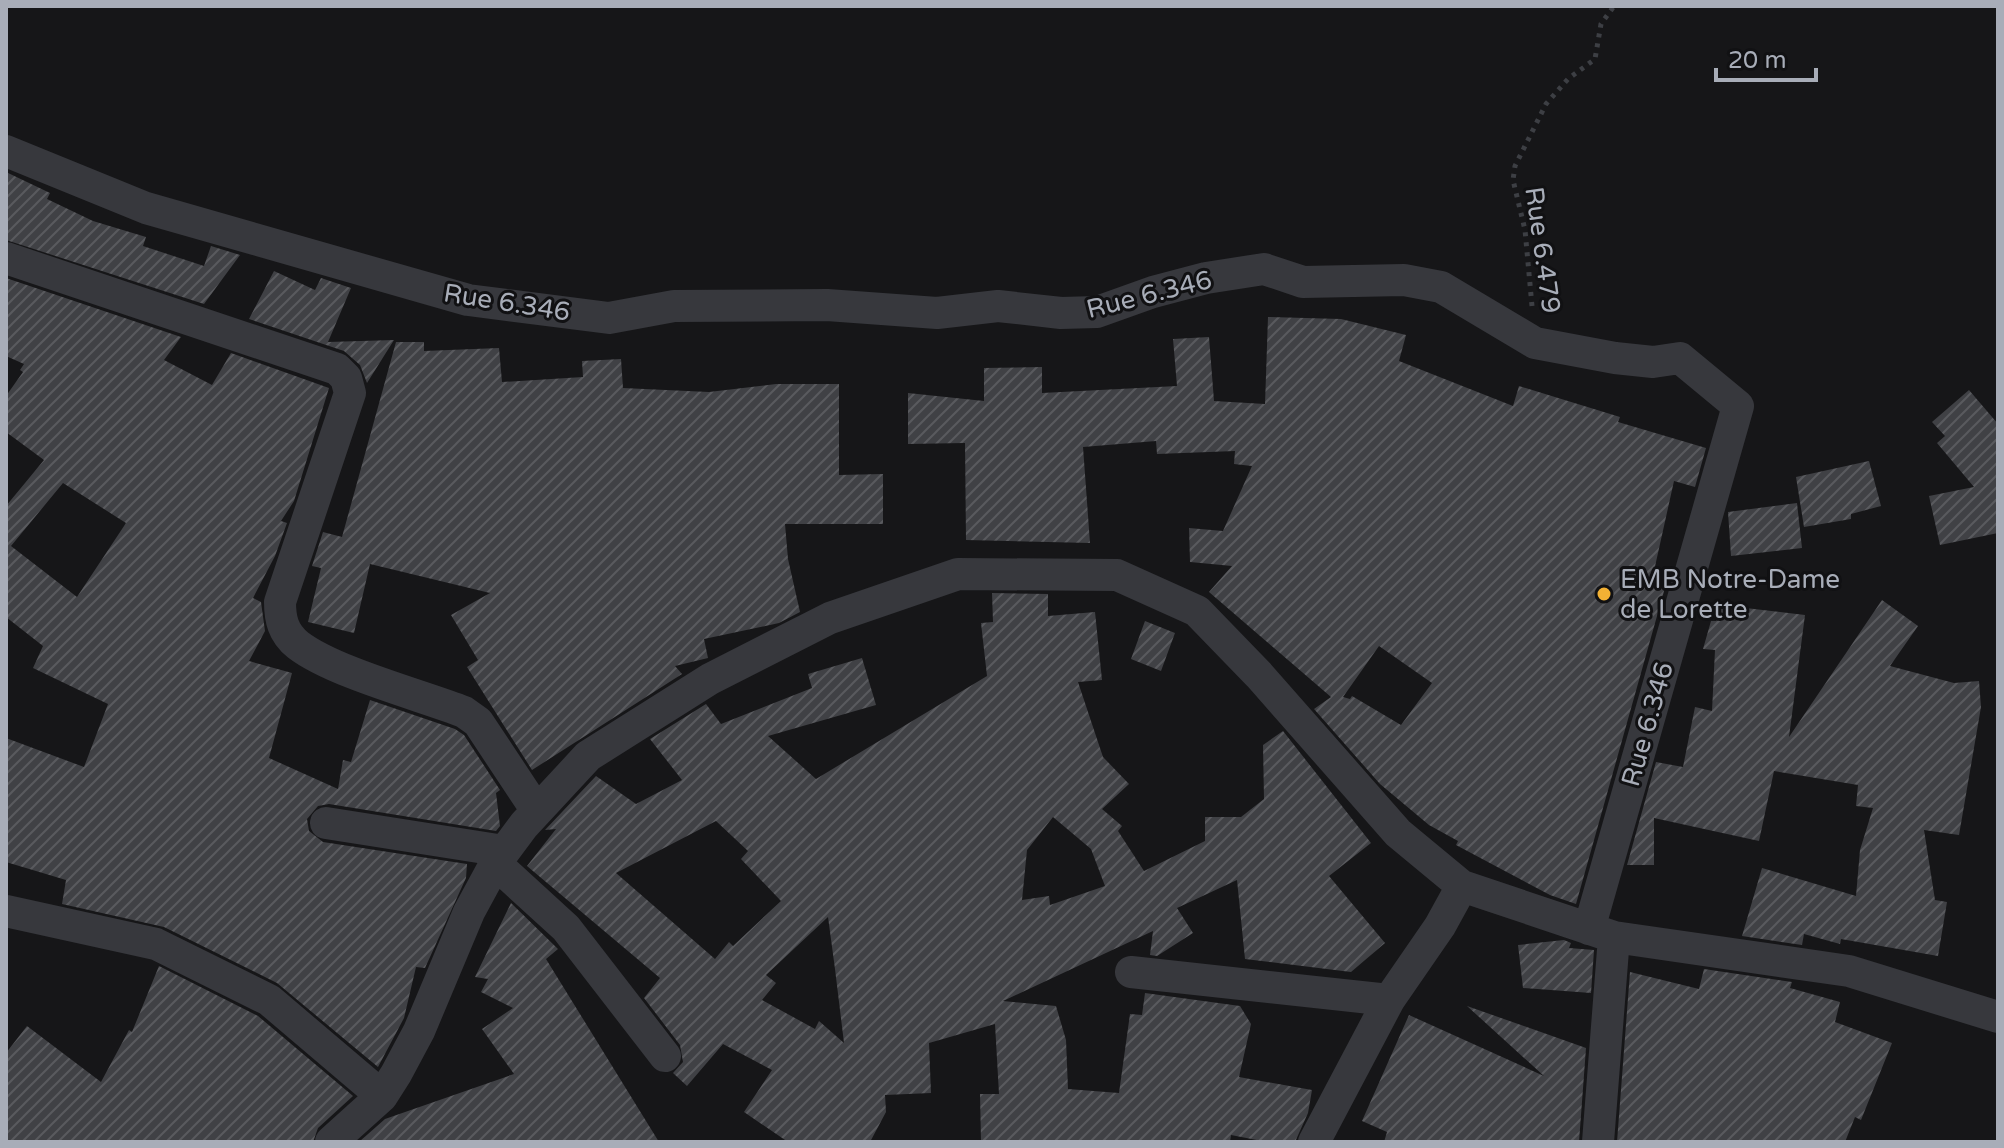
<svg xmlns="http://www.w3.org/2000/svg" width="2004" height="1148" viewBox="0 0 2004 1148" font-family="'Varela Round',sans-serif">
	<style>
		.building { fill: url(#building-hatch); fill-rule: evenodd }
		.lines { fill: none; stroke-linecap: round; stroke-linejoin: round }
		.path { stroke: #3d3f44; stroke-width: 5; stroke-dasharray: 4 6; stroke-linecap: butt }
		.minor { stroke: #37383d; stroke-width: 32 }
		.poi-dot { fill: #f2b134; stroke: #111113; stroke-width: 3 }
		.labels { text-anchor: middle; stroke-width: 6; stroke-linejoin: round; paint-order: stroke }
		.street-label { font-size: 26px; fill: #a8adb8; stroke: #111113 }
		.poi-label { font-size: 26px; fill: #a8adb8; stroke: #111113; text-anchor: start }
	</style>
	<defs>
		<pattern id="building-hatch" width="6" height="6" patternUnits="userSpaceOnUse" patternTransform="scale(2)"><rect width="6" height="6" fill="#404145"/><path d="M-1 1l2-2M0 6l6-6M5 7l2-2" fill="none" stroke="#595a5e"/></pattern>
	</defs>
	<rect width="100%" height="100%" fill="#161618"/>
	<!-- building -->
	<path class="building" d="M 6,172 L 50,193 L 47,199 L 93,221 L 146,237 L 143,246 L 204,266 L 211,246 L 240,255 L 204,304 L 6,240 Z
		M 274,271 L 315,290 L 321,278 L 351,288 L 328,342 L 394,340 L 367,383 L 360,365 L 344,351 L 249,319 Z
		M 6,278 L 181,337 L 164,360 L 212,385 L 231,353 L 329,388 L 294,501 L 281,521 L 287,523 L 275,556 L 253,598 L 261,602 L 265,631 L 249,661 L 292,673 L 269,758 L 338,789 L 343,760 L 351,762 L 370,700 L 455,729 L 464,735 L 500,790 L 496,793 L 500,826 L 496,831 L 329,804 L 318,806 L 307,819 L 309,831 L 323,842 L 467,864 L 466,878 L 425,968 L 416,967 L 404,1018 L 378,1067 L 277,983 L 164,927 L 62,904 L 66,880 L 6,862 L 6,738 L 84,767 L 108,704 L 33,668 L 43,646 L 6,617 L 6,506 L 44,460 L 6,432 L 6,396 L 23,372 L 20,370 L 24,364 L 6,356 ZM 63,483 L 126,523 L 77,597 L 11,546 Z
		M 1268,317 L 1341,319 L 1406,335 L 1399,361 L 1513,406 L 1519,386 L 1620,417 L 1618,422 L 1706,448 L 1695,487 L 1674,481 L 1652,580 L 1666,584 L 1576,904 L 1550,895 L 1456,845 L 1458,841 L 1429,825 L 1380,784 L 1314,709 L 1331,697 L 1209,592 L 1232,566 L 1190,562 L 1189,528 L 1223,531 L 1252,466 L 1234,464 L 1235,451 L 1157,454 L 1156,441 L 1083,447 L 1090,543 L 966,540 L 965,443 L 908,444 L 908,393 L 984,401 L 984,368 L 1042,367 L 1042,393 L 1177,386 L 1173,339 L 1209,337 L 1214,401 L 1265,404 ZM 1379,646 L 1432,683 L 1401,725 L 1352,696 L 1350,699 L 1343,697 Z
		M 396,342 L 424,342 L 424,351 L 499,348 L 502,382 L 583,377 L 582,361 L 621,359 L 623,388 L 709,392 L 776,384 L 839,384 L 839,475 L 883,474 L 883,524 L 785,524 L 788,559 L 800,612 L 779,623 L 704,639 L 708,658 L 675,666 L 682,674 L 532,770 L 467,667 L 478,660 L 451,615 L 490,593 L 370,564 L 354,633 L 308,622 L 321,568 L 312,566 L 323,532 L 342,537 Z
		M 1969,390 L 1998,424 L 1998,533 L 1940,545 L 1929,496 L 1974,487 L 1937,443 L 1945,436 L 1932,422 Z
		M 1869,461 L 1881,506 L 1851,514 L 1851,519 L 1804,527 L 1796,477 Z
		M 1797,503 L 1802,548 L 1731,556 L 1728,512 Z
		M 992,593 L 1048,594 L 1048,616 L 1095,612 L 1102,680 L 1078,682 L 1103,757 L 1129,784 L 1102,809 L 1122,826 L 1118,831 L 1144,871 L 1205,841 L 1205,817 L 1241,817 L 1264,799 L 1263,745 L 1283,731 L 1371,843 L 1329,876 L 1385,943 L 1351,972 L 1245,959 L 1237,880 L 1177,908 L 1193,933 L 1157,956 L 1150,955 L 1153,931 L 1003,1001 L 1056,1006 L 1066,1040 L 1068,1089 L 1119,1093 L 1130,1014 L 1142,1015 L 1145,993 L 1240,1006 L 1251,1024 L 1239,1077 L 1312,1090 L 1308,1113 L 1295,1142 L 1267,1142 L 1231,1135 L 1230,1142 L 981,1141 L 980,1094 L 999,1094 L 995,1024 L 929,1043 L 931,1093 L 885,1095 L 886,1112 L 870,1142 L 788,1142 L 744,1112 L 772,1070 L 723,1044 L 687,1086 L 673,1073 L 683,1062 L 680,1045 L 644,998 L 660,978 L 527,866 L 556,829 L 545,830 L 596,776 L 636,804 L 682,780 L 650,739 L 706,704 L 721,724 L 812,688 L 808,674 L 862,658 L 876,705 L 768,736 L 816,779 L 987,676 L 981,623 L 993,622 ZM 1053,817 L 1091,849 L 1105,886 L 1050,905 L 1049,896 L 1022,900 L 1027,850 ZM 716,821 L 748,851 L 741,859 L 781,901 L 733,946 L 729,942 L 715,959 L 616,873 ZM 828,917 L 835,969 L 844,1043 L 819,1021 L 815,1029 L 762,1000 L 776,983 L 766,975 Z
		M 1882,600 L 1918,626 L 1890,666 L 1954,683 L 1979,681 L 1981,707 L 1959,835 L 1924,830 L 1935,900 L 1947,902 L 1938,956 L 1841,939 L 1840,944 L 1804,934 L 1802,945 L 1742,936 L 1762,868 L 1856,896 L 1860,850 L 1873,808 L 1856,806 L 1858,785 L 1774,771 L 1759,841 L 1654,818 L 1654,865 L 1627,865 L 1656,762 L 1683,767 L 1695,707 L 1712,711 L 1715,650 L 1703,649 L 1711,621 L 1716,621 L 1720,605 L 1805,615 L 1789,737 Z
		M 1145,621 L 1175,633 L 1161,671 L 1131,659 Z
		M 511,903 L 558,949 L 546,959 L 659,1142 L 359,1142 L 385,1119 L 514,1074 L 482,1029 L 513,1008 L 481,992 L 488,979 L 475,977 Z
		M 1564,940 L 1571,943 L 1569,948 L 1594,950 L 1591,993 L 1523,988 L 1518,945 Z
		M 159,966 L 258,1016 L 353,1096 L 318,1128 L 313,1142 L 6,1142 L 6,1053 L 27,1026 L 101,1082 L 129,1030 L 132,1032 Z
		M 1704,969 L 1792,982 L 1790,988 L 1840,1002 L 1835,1022 L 1892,1043 L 1861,1120 L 1855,1117 L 1845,1142 L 1617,1142 L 1630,972 L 1699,989 Z
		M 1467,1006 L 1586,1048 L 1579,1142 L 1384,1142 L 1387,1132 L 1362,1121 L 1409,1015 L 1544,1076 Z"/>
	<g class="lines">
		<!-- path -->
		<path class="path" d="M 1532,306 L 1525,230 L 1513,180 L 1515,166 L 1546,104 L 1568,79 L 1595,59 L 1601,24 L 1614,6"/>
		<!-- minor -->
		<path class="minor" d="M 6,151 L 146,208 L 468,300 L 609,318 L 674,306 L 827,305 L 937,313 L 998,306 L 1061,313 L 1097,312 L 1153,292 L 1206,278 L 1264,269 L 1303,282 L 1404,280 L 1441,287 L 1535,343 L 1615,358 L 1653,362 L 1680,358 L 1738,406 L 1589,929
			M 6,258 L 337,369 L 346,378 L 350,393 L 280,602 C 280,619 283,633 298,645 C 333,672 420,695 464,712 L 478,722 L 537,811
			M 326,823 L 504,851
			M 496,864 L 566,928 L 665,1056
			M 6,911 L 156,944 L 269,1000 L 382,1096
			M 1131,972 L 1389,1000
			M 331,1142 L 382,1096 L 396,1074 L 419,1031 L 469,912 L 495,864 L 524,825 L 588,756 L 710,679 L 830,618 L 958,574 L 1117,575 L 1197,611 L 1259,675 L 1398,833 L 1462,886 L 1614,937 L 1849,971 L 1998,1017
			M 1314,1142 L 1389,1000 L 1440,926 L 1462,886
			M 1598,1142 L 1614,937"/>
	</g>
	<!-- markers -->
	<circle class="poi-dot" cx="1604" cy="594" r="8"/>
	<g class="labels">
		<!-- street labels -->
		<g class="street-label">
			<text transform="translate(1543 250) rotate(82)" y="9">Rue 6.479</text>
			<text transform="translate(1149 294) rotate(-14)" y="9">Rue 6.346</text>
			<text transform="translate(507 302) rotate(9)" y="9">Rue 6.346</text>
			<text transform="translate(1647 724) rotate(-74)" y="9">Rue 6.346</text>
		</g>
		<!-- poi labels -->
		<g class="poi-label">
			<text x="1620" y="588">EMB Notre-Dame<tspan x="1620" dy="30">de Lorette</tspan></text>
		</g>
	</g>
	<!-- border -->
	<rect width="2004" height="1148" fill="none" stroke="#a8adb8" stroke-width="16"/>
	<!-- scale -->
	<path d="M1716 68v12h100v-12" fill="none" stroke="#a8adb8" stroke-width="4"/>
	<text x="1728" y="68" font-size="24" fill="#a8adb8" stroke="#111113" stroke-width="6" paint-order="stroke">20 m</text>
</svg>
